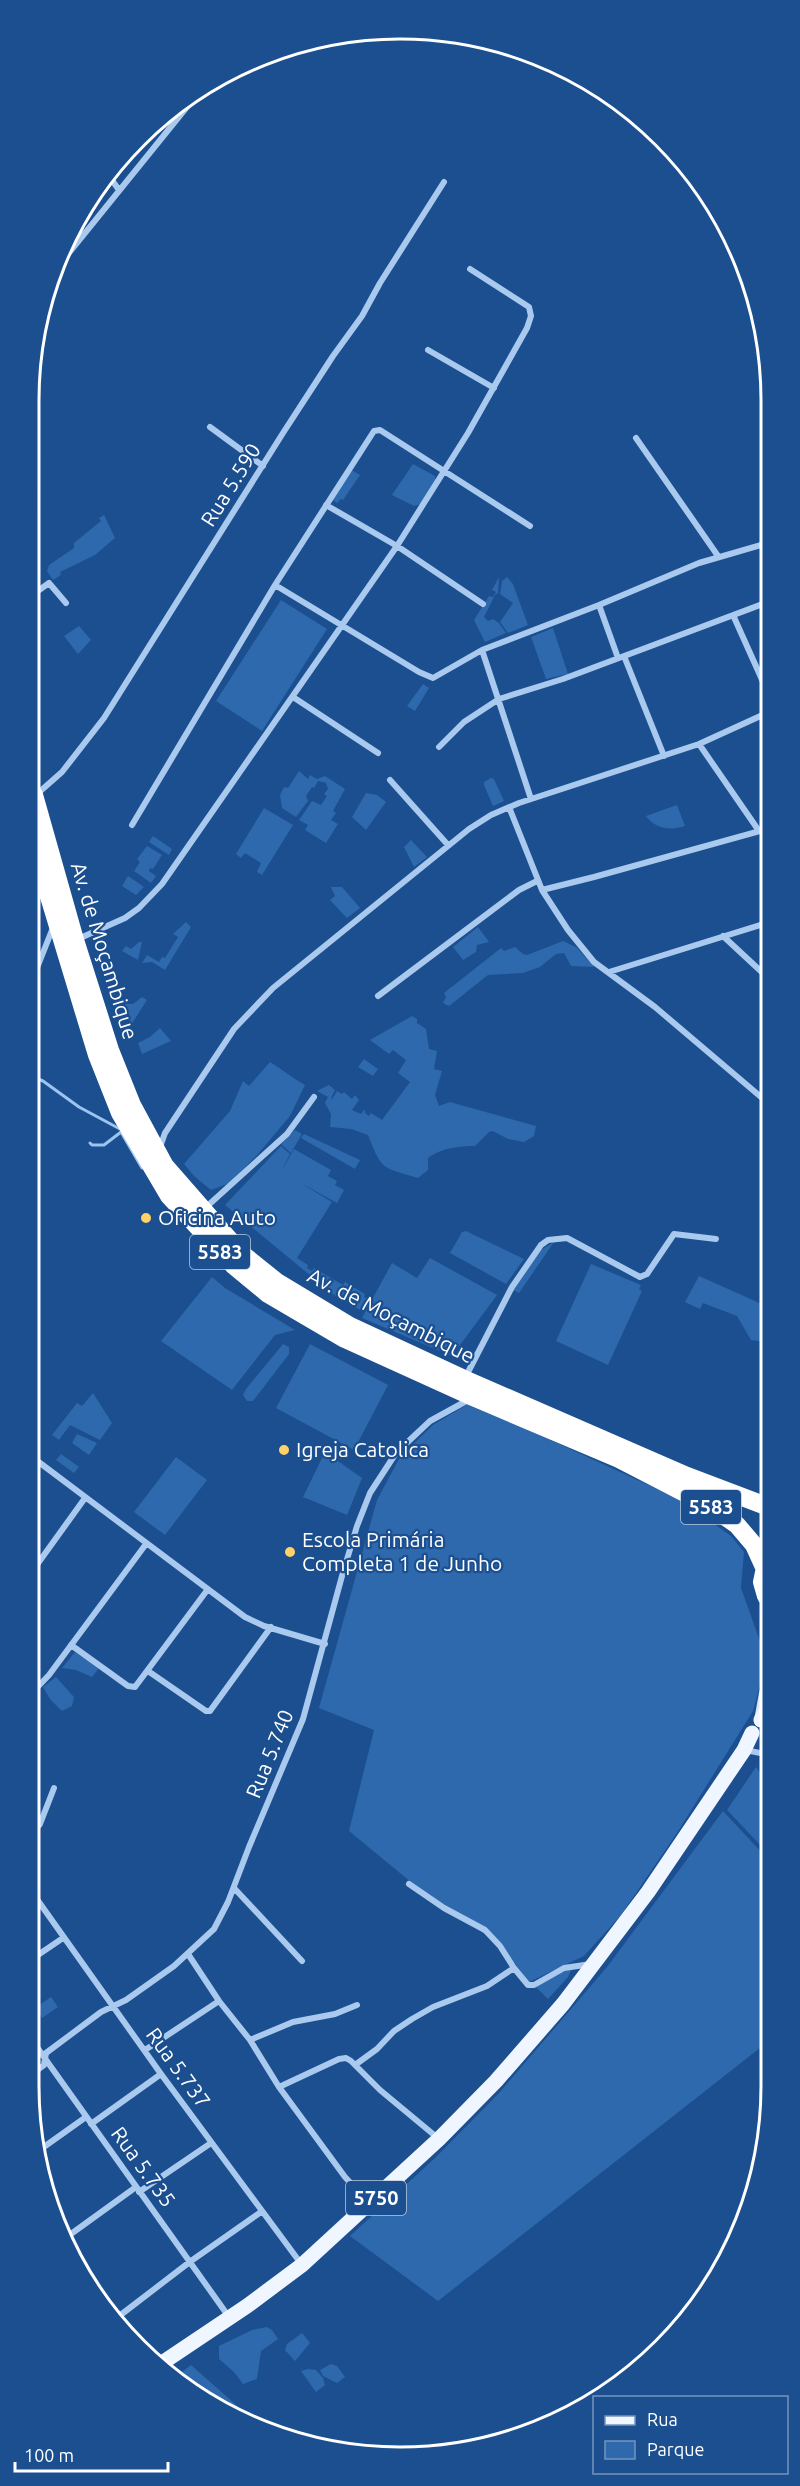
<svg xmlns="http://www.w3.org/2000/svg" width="800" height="2486" viewBox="0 0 800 2486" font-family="Ubuntu,sans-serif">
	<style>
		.green { fill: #2e69ad }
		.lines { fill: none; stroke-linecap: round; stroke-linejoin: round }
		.stream { stroke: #9cc4f0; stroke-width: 3 }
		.street { stroke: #a9c9ee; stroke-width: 6 }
		.secondary { stroke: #d6e6fa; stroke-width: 12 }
		.primary { stroke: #f0f6ff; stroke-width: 15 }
		.highway { stroke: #fff; stroke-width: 18 }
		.poi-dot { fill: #ffd166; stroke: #1b4f8f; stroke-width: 2 }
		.labels { text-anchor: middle; stroke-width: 4.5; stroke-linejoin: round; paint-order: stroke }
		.shield { fill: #1b4f8f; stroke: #bbcadd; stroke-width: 1.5 }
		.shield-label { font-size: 20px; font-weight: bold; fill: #fff }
		.street-label { font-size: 21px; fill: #fff; stroke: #1b4f8f }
		.poi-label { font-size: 21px; fill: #fff; stroke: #1b4f8f; text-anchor: start }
		.rim { fill: none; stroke: #fff; stroke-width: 3 }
	</style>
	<rect width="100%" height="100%" fill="#1b4f8f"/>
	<!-- green -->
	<path class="green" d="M 413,464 L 435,476 L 435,480 L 421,504 L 414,506 L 392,495 Z
		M 350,469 L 360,475 L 343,500 L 341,499 L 337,503 L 333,500 Z
		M 104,515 L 115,538 L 95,555 L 60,572 L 61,575 L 53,580 L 47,571 L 49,565 L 74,548 L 74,543 L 101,521 L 99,518 Z
		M 499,577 L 498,593 L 495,595 L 484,617 L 488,621 L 493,619 L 499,623 L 506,633 L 485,642 L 474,620 L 489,596 L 493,597 L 496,592 L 492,590 Z
		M 507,577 L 513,584 L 528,625 L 508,633 L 500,622 L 513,603 L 500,594 L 502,581 Z
		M 281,600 L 327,629 L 262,731 L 216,701 Z
		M 79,626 L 91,640 L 78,654 L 64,636 Z
		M 553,628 L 568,674 L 546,679 L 531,637 Z
		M 423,684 L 429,688 L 415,711 L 407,706 Z
		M 299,771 L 308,779 L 310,775 L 317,779 L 325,776 L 345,789 L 333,811 L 336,813 L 331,820 L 338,824 L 326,843 L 305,830 L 308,825 L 299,820 L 312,801 L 321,805 L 327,796 L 324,794 L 328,789 L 326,783 L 318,781 L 314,788 L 312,787 L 306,796 L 308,801 L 296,817 L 282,808 L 280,795 L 284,787 L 288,788 Z
		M 491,778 L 494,779 L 504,801 L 493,806 L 484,785 L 484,782 Z
		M 366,793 L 377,795 L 386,802 L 366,830 L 352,817 Z
		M 677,805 L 685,826 C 671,831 655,829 646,816 Z
		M 264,808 L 293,825 L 262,875 L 257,872 L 261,863 L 245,853 L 241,858 L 236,854 Z
		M 153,836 L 172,849 L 169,855 L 149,842 Z
		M 411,840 L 427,857 L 414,867 L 404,847 Z
		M 147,846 L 162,855 L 153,869 L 150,868 L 149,871 L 156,876 L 151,883 L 134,871 L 140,862 L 137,859 Z
		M 128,876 L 144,887 L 136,895 L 122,886 Z
		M 331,887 L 342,887 L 360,908 L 347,918 L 330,900 L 335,896 Z
		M 186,922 L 191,927 L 165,970 L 152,962 L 142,963 L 147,955 L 159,962 L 162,957 L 165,958 L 178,937 L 173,934 Z
		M 478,927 L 489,942 L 477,945 L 476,952 L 463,960 L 453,947 Z
		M 563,941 L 576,947 L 595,967 L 571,966 L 564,953 L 556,954 L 540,967 L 523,973 L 488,975 L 449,1006 L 443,1003 L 446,997 L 444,993 L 501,948 L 504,951 L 515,947 L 523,954 L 527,955 Z
		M 139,942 L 142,942 L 138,960 L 122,951 L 126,946 L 131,949 Z
		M 142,997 L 147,1000 L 131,1025 L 125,1004 L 133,1004 Z
		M 412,1016 L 417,1019 L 417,1023 L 426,1029 L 429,1049 L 437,1051 L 434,1069 L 442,1071 L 435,1095 L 439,1106 L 450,1102 L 536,1126 L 534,1136 L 524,1142 L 508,1139 L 493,1131 L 489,1132 L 475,1146 C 459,1146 441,1148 428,1158 L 428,1170 L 418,1178 C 382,1167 382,1171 368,1135 L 351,1129 L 330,1127 L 331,1114 L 325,1103 L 328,1097 L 317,1091 L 329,1085 L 335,1090 L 331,1098 L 332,1099 L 337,1091 L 342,1094 L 344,1092 L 352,1099 L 355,1095 L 359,1100 L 352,1110 L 361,1114 L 365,1109 L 365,1113 L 369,1116 L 371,1113 L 382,1120 L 410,1082 L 398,1073 L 406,1060 L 393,1050 L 389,1054 L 370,1040 Z
		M 160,1028 L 171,1041 L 142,1054 L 138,1043 L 150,1037 Z
		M 364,1059 L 378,1069 L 373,1076 L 358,1067 Z
		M 270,1062 C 283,1070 291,1077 305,1085 L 290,1116 L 258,1154 L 230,1183 L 211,1190 L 194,1176 L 184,1164 L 230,1111 L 243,1081 L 249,1086 Z
		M 295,1130 L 302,1134 L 291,1153 L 281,1144 Z
		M 304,1134 L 360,1160 L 355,1169 L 301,1138 Z
		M 281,1146 L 290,1154 L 281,1172 L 294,1149 L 331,1170 L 328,1176 L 337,1181 L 335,1185 L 344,1190 L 337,1203 L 299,1182 L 332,1202 L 297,1258 L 308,1265 L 307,1268 L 312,1271 L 314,1268 L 343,1285 L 345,1282 L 365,1294 L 364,1297 L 369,1299 L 362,1311 L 322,1288 L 323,1286 L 225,1205 Z
		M 466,1231 L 524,1259 L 506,1284 L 450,1253 L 462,1232 Z
		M 554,1242 L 519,1293 L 513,1290 L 541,1250 Z
		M 430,1258 L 497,1295 L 452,1356 L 362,1318 L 392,1263 L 417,1278 Z
		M 591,1264 L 641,1285 L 639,1289 L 642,1291 L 608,1365 L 556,1341 Z
		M 699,1276 L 766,1306 L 766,1342 L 751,1340 L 737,1316 L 703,1303 L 700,1309 L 685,1302 Z
		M 212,1277 L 225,1288 L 295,1330 L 275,1335 L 232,1390 L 161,1341 Z
		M 283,1344 L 289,1347 L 289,1354 L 253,1401 L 247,1401 L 243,1395 L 246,1389 Z
		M 310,1344 L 388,1385 L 354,1450 L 276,1408 Z
		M 93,1393 L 112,1423 L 100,1440 L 70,1425 L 59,1440 L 52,1435 L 77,1403 L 82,1406 Z
		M 470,1403 L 679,1499 L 731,1536 L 744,1552 L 741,1588 L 761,1644 L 762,1678 L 753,1711 L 677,1833 L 621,1915 L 584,1956 L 529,1982 L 501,1945 L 423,1892 L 349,1831 L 374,1730 L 319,1708 L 377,1500 L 400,1457 L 433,1425 Z
		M 77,1434 L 97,1443 L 89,1455 L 72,1443 Z
		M 325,1452 L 362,1478 L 347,1515 L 303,1497 Z
		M 61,1454 L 79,1467 L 74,1473 L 56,1460 Z
		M 176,1457 L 207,1480 L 165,1535 L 134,1512 Z
		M 75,1652 L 99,1668 L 92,1677 L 76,1670 L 62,1668 Z
		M 56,1677 L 74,1697 L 72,1706 L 62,1711 L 50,1699 L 43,1687 Z
		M 756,1767 L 765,1779 L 765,1850 L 727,1810 Z
		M 723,1811 L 765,1856 L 765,1902 L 760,1907 L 765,1912 L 765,2044 L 438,2301 L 350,2236 L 435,2158 L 499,2093 L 607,1967 Z
		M 572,1968 L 568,1977 L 548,1999 L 536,1987 L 556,1974 Z
		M 51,1997 L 58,2007 L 42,2018 L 35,2008 Z
		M 267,2327 L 272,2330 L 278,2339 L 261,2351 L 257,2379 L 243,2384 L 234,2372 L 219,2359 L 219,2346 L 252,2330 Z
		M 302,2333 L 310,2343 L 295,2361 L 285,2350 L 287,2344 Z
		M 331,2364 L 337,2366 L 345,2377 L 337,2383 L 323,2376 L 320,2370 Z
		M 191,2365 L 261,2427 L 235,2419 L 178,2375 Z
		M 308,2369 L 316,2370 L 323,2378 L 325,2385 L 316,2392 L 301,2371 Z"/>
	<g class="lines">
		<!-- stream -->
		<path class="stream" d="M 33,1077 L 43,1081 L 79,1107 L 120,1129
			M 121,1132 L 142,1168
			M 90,1143 L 92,1145 L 104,1145 L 121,1132"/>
		<!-- street -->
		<path class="street" d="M 109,176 L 119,190
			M 64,259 L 203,87
			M 428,350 L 494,388
			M 210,427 L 263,466
			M 636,438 L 718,556
			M 326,505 L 397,546 L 483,604
			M 275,585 L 419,672 L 433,678 L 482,650 L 599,605 L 699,563 L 768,543
			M 35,593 L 49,583 L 66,603
			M 599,605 L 618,658
			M 733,615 L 768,693
			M 482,650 L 531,799
			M 624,656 L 664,756
			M 293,697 L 378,753
			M 699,744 L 759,831
			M 439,747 L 464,722 L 499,699 L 563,679 L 768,602
			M 390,780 L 448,845
			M 37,794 L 62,772 L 104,718 L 283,433 L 333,356 L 362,316 L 380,283 L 444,182
			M 509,807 L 542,890 L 568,930 L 594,962 L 655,1007 L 761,1097
			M 132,825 L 275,585 L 374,431 L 380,430 L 530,526
			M 542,890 L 594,877 L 767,829
			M 723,936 L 767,977
			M 78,939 L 125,918 L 139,908 L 162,884 L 397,546 L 468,433 L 527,328 L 531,316 L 529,307 L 470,269
			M 609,972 L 767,923
			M 33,978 L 54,925
			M 378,996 L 519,890 L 537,881
			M 160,1147 L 165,1133 L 234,1029 L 273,988 L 469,829 L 491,815 L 519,803 L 699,744 L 767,713
			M 204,1209 L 287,1134 L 314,1097
			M 465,1378 L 512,1287 L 541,1245 L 548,1240 L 567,1238 L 640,1277 L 647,1274 L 674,1234 L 716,1239
			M 36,1460 L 245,1617 L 264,1626 L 325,1644
			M 31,1471 L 36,1460 L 31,1445
			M 31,1573 L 85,1498
			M 71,1645 L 128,1686 L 135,1687 L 208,1589
			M 148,1671 L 206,1711 L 210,1711 L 271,1627
			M 30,1695 L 49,1675 L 146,1544
			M 745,1750 L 765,1754
			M 30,1836 L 40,1824 L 54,1788
			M 409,1884 L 444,1908 L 485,1930 L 500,1946 L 514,1968 L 528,1985 L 534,1985 L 564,1968 L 591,1964
			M 29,1888 L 161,2074 L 302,2265
			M 234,1888 L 302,1961
			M 188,1954 L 219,2001 L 250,2040 L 279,2087 L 345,2177 L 369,2203
			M 29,1961 L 63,1938
			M 29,2036 L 229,2317
			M 250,2040 L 293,2022 L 335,2014 L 357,2005
			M 145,2050 L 219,2001
			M 355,2065 L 377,2049 L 394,2031 L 412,2019 L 433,2007 L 487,1986 L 514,1968
			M 29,2076 L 44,2065 L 46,2053 L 101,2012 L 126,2000 L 174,1966 L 214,1929 L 228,1902 L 249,1847 L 303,1719 L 342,1576 L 357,1526 L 370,1493 L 396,1453 L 430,1421 L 470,1399
			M 279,2087 L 339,2059 L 346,2058 L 351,2061 L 380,2090 L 439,2139
			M 91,2124 L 161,2074
			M 41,2149 L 86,2117
			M 139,2192 L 211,2143
			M 64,2239 L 136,2187
			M 69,2248 L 121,2331
			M 114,2320 L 191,2261 L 261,2212"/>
		<!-- secondary -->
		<path class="secondary" d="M 760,1721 L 765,1693"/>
		<!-- primary -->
		<path class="primary" d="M 761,1720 L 765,1713
			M 162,2363 L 247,2306 L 302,2265 L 439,2139 L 496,2081 L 563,2004 L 648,1892 L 744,1750 L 752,1733"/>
		<!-- highway -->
		<path class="highway" d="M 34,795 L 75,940 L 110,1050 L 132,1105 L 165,1166 L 241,1253 L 277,1282 L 350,1326 L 464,1379 L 687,1476 L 766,1506
			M 34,847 L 97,1055 L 120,1113 L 169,1196 L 233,1265 L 268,1294 L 343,1338 L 473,1397 L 619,1459 L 710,1506 L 737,1525 L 754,1545 L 764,1567
			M 766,1596 L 762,1582 L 766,1563"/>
	</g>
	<!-- markers -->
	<g class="poi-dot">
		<circle cx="146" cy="1218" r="6"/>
		<circle cx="284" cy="1450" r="6"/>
		<circle cx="290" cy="1552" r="6"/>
	</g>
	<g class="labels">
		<!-- shield labels -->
		<g class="shield">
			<rect x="190" y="1235" width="60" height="34" rx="4.5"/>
			<rect x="681" y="1490" width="60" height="34" rx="4.5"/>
			<rect x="346" y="2181" width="60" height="34" rx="4.5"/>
		</g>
		<g class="shield-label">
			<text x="220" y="1259">5583</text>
			<text x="711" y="1514">5583</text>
			<text x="376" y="2205">5750</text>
		</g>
		<!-- street labels -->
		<g class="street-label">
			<text transform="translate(231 485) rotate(-58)" y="7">Rua 5.590</text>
			<text transform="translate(104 951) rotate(73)" y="7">Av. de Moçambique</text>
			<text transform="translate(391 1316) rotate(27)" y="7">Av. de Moçambique</text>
			<text transform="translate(270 1754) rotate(-68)" y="7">Rua 5.740</text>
			<text transform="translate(178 2068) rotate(54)" y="7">Rua 5.737</text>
			<text transform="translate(143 2167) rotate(54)" y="7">Rua 5.735</text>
		</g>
		<!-- poi labels -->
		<g class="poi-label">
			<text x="158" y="1225">Oficina Auto</text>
			<text x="296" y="1457">Igreja Catolica</text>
			<text x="302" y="1547">Escola Primária<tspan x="302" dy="24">Completa 1 de Junho</tspan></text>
		</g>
	</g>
	<!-- crop -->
	<path d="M0 0H800V2486H0ZM400 39H400A361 361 0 0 1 761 400V2086A361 361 0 0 1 400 2447H400A361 361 0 0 1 39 2086V400A361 361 0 0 1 400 39Z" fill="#1b4f8f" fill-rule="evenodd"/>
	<path class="rim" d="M400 39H400A361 361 0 0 1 761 400V2086A361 361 0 0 1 400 2447H400A361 361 0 0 1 39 2086V400A361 361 0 0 1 400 39Z"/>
	<!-- legend -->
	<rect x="593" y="2396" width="195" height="78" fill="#1b4f8f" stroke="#7695bc" stroke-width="1.5"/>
	<rect x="605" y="2416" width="30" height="9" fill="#f0f6ff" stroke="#7695bc" stroke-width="1.5"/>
	<text x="647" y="2426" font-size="18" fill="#ffffff">Rua</text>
	<rect x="605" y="2441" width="30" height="18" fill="#2e69ad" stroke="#7695bc" stroke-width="1.5"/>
	<text x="647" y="2456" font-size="18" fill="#ffffff">Parque</text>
	<!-- scale -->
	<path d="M15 2462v9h153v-9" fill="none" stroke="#ffffff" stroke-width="3"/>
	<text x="24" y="2462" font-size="18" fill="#ffffff" stroke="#1b4f8f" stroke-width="4.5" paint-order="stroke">100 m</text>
</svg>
